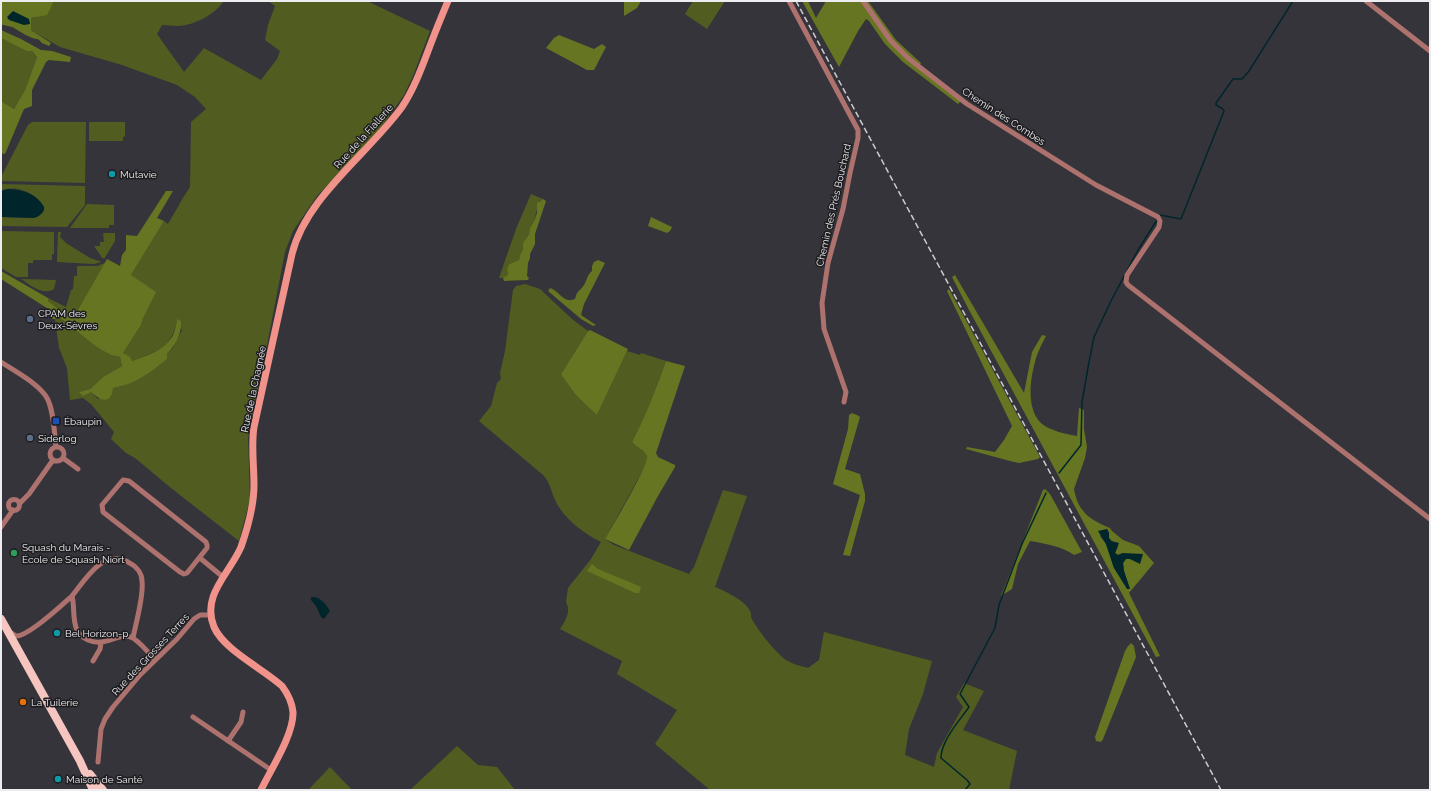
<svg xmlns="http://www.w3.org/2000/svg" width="1431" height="791" viewBox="0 0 1431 791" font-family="Raleway,sans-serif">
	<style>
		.green { fill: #515d20 }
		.forest { fill: #667521; fill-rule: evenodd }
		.water { fill: #00262c }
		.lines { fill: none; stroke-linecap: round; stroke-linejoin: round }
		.stream { stroke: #00262c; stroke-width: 1.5 }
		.street { stroke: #ad726d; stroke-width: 5 }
		.secondary { stroke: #f1938b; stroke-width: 7 }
		.primary { stroke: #f7c5c0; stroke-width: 8 }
		.rail { stroke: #cdccd1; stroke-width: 1.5; stroke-dasharray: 6 3; stroke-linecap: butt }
		.culture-dot { fill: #0f9aa8; stroke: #1d1c1f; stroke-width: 1.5 }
		.service-dot { fill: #5c6f8a; stroke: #1d1c1f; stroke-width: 1.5 }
		.transit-dot { fill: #1a4fb4; stroke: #1d1c1f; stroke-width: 1.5 }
		.leisure-dot { fill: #2e9e5b; stroke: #1d1c1f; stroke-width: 1.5 }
		.food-dot { fill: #e8710a; stroke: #1d1c1f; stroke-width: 1.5 }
		.labels { text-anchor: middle; stroke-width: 3; stroke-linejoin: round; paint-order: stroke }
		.street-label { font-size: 10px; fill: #edecf0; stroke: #1d1c1f }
		.poi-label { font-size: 10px; fill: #edecf0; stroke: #1d1c1f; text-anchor: start }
	</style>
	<rect width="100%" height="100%" fill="#35343b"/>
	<!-- green -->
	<path class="green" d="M 54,1 L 224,1 C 214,15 195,25 178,26 C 173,26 167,25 162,25 L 157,34 L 184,72 L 204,48 L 261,80 L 277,59 L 280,51 L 265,40 L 268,25 L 275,6 L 268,1 L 367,1 L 430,31 L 413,76 L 404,95 L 378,132 L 317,196 L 293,231 L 285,252 L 262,371 L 251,418 L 248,438 L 250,499 L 239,541 L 171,488 L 135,458 L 126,453 L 111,439 L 114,432 L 91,404 L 83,398 L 70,400 L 67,368 L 59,348 L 55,319 L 60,318 L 69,326 L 111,355 L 120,357 L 122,366 L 103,377 L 90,389 L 79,392 L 91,392 L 98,399 L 113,388 L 123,386 L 167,354 L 173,348 L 182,330 L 177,320 C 172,348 156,352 132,361 L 123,353 L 141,325 L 143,318 L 131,275 L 164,221 L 168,224 L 183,198 L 190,187 L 191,122 L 206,109 L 195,97 L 177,85 L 122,65 L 60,47 L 31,30 L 31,18 C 41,18 50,9 54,1 Z
		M 693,1 L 725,1 L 707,29 L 685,14 Z
		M 1,38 L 32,51 L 37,57 L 25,90 L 14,109 L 1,101 Z
		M 32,122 L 86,122 L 85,183 L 1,181 L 1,177 L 28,125 Z
		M 89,122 L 125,122 L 125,136 L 123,137 L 123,141 L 89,141 Z
		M 1,184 L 85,186 L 85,205 L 67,227 L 1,226 L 1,217 L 34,218 C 41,216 42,213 44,207 C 36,193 16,184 1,191 Z
		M 531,194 L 543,199 L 539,201 L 534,221 L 530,228 L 529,234 L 526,238 L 523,249 L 520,255 L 519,260 L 509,264 L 507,269 L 508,275 L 506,278 L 499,278 L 516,229 Z
		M 87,204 L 114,205 L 114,225 L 109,225 L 109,228 L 70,228 Z
		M 1,231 L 54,232 L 54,254 L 52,254 L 52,260 L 33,260 L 33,263 L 28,263 L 28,277 L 16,277 L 1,268 Z
		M 58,232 L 61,232 L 60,237 L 66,243 L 90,258 L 102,262 L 94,264 L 57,262 Z
		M 103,233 L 115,233 L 115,241 L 104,259 L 101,257 L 101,256 L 94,246 L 100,246 L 100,242 L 104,242 Z
		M 105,263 L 76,313 L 69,317 L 48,301 L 48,298 L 66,307 L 71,290 L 73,289 L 74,276 L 77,276 L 77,266 L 97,266 Z
		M 21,279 L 56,280 L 54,289 C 43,296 30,285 21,279 Z
		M 525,284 L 540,289 L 572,319 L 588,331 L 561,374 L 597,415 L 627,351 L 640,355 L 641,353 L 666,361 C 656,389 647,416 632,442 L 633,444 L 647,454 L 648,461 L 605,539 L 614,545 L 689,574 L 694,567 L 723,490 L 747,496 L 715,587 C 725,591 746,601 750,611 C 751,613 751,615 751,617 C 755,627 779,657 788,661 C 794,665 802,666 808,668 L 819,660 L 824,632 L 932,661 L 923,694 L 909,729 L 905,755 L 934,767 L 937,753 L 963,707 L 956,697 L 964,683 L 984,691 L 963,730 L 1017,751 L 1009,790 L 710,790 L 655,744 L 677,710 L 617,674 L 622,661 L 560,629 L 565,621 L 568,613 L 568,607 L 566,602 L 568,588 L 591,559 L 601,542 C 583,533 564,519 555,500 C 551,491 550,482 543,475 L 479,421 L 491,406 L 497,383 L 501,379 L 500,373 L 505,351 L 513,290 L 516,286 Z
		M 457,746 L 478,765 L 497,767 L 515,790 L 410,790 Z
		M 330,767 L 352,790 L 308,790 Z"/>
	<!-- forest -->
	<path class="forest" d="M 1,1 L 54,1 L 47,15 L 31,18 L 31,30 L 51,43 L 49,46 L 42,43 L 38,39 C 31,39 19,31 14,28 C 11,26 5,26 1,24 Z
		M 624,1 L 641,1 L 637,8 L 624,16 Z
		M 802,1 L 808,1 L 816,18 L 826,1 L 868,1 L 896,40 L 921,63 L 918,68 L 961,101 L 958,104 L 903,62 L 885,44 L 869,21 L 866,19 L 858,31 L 839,67 Z
		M 1,30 L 21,39 L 41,50 L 52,51 L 71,57 L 70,62 L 49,60 L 46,62 L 32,90 L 32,106 L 24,109 L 5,154 L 1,153 L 1,101 L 14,109 L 25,90 L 37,57 L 32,51 L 27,51 L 1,38 Z
		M 559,35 L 594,49 L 602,44 L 606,47 L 594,70 L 587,70 L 546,48 L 554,38 Z
		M 166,191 L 173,191 L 157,218 L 164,221 L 131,275 L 156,292 L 143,318 L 141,325 L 123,353 L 130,357 L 132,361 C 146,356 163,351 172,337 C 175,332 176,325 177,319 L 181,321 C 182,334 175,346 167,354 L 167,359 C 149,373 136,384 113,388 C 111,405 101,401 91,392 L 83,396 L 79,392 L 90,389 L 103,377 L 122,366 L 120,357 L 111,355 L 97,347 L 60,318 L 55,319 L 52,319 L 50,310 L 1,279 L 1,271 L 48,298 L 48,301 L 69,317 L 76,313 L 107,259 L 120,266 L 122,255 L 126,250 L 126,235 L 137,236 Z
		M 543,199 L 546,201 L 535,234 L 535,244 L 530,254 L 530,258 L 528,263 L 527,276 L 529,278 L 528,280 L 504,281 L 503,278 L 508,275 L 507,269 L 509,264 L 519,260 L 520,255 L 523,249 L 523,243 L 529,234 L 530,228 L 534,221 L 537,213 L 537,203 Z
		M 651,217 L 672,227 L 670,231 L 667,233 L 648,226 Z
		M 598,260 L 605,263 L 584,304 L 581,315 L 596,325 L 593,326 L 581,319 L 548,291 L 550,288 C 560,291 563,304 575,299 C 577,290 580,291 584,285 C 587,280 587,275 592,271 L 592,266 L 594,262 Z
		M 955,275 L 1024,393 L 1032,352 L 1042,335 L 1046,336 C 1042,344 1037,353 1035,362 C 1030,380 1026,410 1042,424 C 1051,431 1066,434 1077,436 L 1079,408 L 1084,410 L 1084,429 L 1087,447 L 1085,458 L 1074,489 C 1078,512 1090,520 1110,528 L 1112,531 L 1123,540 L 1139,546 L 1154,563 L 1129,593 L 1160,656 L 1156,657 L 968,308 L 952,277 ZM 1107,529 L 1109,533 L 1109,538 L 1118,547 L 1115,553 L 1118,555 L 1123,553 L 1133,561 L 1130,559 L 1126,559 L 1123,563 L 1124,571 L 1130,589 L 1114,568 L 1106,544 L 1100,536 Z
		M 949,289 L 1040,457 L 1038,459 L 1019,463 L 1010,461 L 966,449 L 967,447 L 995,452 L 1004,440 L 1012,426 L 947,291 Z
		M 590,330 L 628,349 L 597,415 L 576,395 L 561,374 L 588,331 Z
		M 666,361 L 685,366 L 656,453 L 658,457 L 675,465 L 675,467 L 658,496 L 629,550 L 605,539 C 611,528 650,464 647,456 C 645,450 635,447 632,442 C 646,416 656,389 666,361 Z
		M 852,413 L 857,415 L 860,417 L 845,469 L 860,474 L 865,494 L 865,501 L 850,556 L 843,555 L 860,495 L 833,484 L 848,429 L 849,415 Z
		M 1045,489 L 1050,494 L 1082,552 L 1074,555 C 1064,547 1043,543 1030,541 L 1018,564 L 1012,589 L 1001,596 L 1043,490 Z
		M 592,564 L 598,569 L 639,586 L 641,588 L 639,593 L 635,593 L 587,571 Z
		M 1131,643 L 1134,646 L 1136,657 L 1103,739 L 1101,742 L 1096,741 L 1095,737 L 1125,651 L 1128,646 Z"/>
	<!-- water -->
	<path class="water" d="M 13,11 L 29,19 L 30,24 L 24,25 L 9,20 L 7,17 Z
		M 8,189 C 23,190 36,193 44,207 C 45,213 39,216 34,218 L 1,217 L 1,191 Z
		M 1107,529 L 1109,533 L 1109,538 L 1111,541 L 1119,543 L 1115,553 L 1118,555 L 1123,553 L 1143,554 L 1140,564 L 1130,559 L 1126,559 L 1123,563 L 1124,571 L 1130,589 L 1127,589 L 1114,568 L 1106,544 L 1098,531 Z
		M 311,597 C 320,596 326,604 330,611 L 324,619 L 321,617 L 316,606 L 311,600 Z"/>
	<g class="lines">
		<!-- stream -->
		<path class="stream" d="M 1160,215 L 1181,219 L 1224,111 L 1223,109 L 1216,105 L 1216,103 L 1233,79 L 1242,79 L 1249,71 L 1293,1
			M 1059,473 L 1081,445 L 1082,402 L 1089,362 L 1094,337 L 1112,299 L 1138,250 L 1157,220
			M 965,790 L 970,784 L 967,780 L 941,758 C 941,741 959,721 969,707 L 960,694 L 995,628 L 999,605 L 1022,544 L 1046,493"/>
		<!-- street -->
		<path class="street" d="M 789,1 L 858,130 L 858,138 L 850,173 L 843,209 L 828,263 L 822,303 L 824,329 L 846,392 L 844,402
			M 863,1 L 891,41 L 908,58 L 967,104 L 1096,185 L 1158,217 L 1160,221 L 1159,227 L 1127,275 L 1126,282 L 1128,285 L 1430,519
			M 1366,1 L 1430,51
			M 1,362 C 15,371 39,384 47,398 C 54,411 54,432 56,446
			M50 454a7 7 0 1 1 14 0a7 7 0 1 1-14 0Z
			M 63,458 L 78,469
			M 123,480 L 129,481 L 206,542 L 207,545 L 207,548 L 187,573 L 184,574 L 180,572 L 103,512 L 102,505 Z
			M8.5 505a5.5 5.5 0 1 1 11 0a5.5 5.5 0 1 1-11 0Z
			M 20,503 L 29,494 L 53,460
			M 1,527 L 13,510
			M 200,558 L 223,577
			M 10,632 L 16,636 C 28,637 62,605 72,596
			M 133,638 C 136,622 144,596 142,581 C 142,573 136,566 128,562 C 103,548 85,580 72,596 C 75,607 72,619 77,630 C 79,634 83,638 88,640 C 106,648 118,631 133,638 C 139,642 150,654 155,660
			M 93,661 L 100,649 L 101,643
			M 193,717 L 271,770
			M 228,741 L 241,722 L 243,712
			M 98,762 L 101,729 L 105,719 L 113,707 L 140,675 L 177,639 L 194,619 L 200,615 L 211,615"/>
		<!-- secondary -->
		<path class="secondary" d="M 261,790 C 271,769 294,734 293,712 C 292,702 288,694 282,686 C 262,668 224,650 214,627 C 201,595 230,573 241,547 C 248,527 254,506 254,485 C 254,465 251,446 254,427 L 292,254 C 306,197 368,154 402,107 C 416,86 424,61 433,38 C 438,25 443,13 448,1"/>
		<!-- primary -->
		<path class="primary" d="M 1,619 L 80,761 L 93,790
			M 90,774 L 103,790"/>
		<!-- rail -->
		<path class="rail" d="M 796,1 L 1221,790"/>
	</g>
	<!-- markers -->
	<g class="culture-dot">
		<circle cx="112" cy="174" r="4"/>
		<circle cx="57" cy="633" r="4"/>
		<circle cx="58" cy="779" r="4"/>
	</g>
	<g class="service-dot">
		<circle cx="30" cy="319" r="4"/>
		<circle cx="30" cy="438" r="4"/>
	</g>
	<rect class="transit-dot" x="52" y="417" width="8" height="8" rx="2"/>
	<circle class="leisure-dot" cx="14" cy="553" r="4"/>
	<circle class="food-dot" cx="23" cy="702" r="4"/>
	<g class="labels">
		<!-- street labels -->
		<g class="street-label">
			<text transform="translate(1004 116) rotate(33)" y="4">Chemin des Combes</text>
			<text transform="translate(363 136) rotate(-48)" y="4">Rue de la Fiallerie</text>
			<text transform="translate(833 205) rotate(-77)" y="4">Chemin des Prés Bouchard</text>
			<text transform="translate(253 389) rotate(-78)" y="4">Rue de la Chagnée</text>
			<text transform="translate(150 654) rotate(-47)" y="4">Rue des Grosses Terres</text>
		</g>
		<!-- poi labels -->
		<g class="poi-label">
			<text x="120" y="178">Mutavie</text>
			<text x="38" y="317">CPAM des<tspan x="38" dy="12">Deux-Sèvres</tspan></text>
			<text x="64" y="425">Ébaupin</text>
			<text x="38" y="442">Siderlog</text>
			<text x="22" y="551">Squash du Marais -<tspan x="22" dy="12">École de Squash Niort</tspan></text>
			<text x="65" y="637">Bel Horizon-p</text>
			<text x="31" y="706">La Tuilerie</text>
			<text x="66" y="783">Maison de Santé</text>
		</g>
	</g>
	<!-- border -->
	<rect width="1431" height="791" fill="none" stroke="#edecf0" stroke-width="4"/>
</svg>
